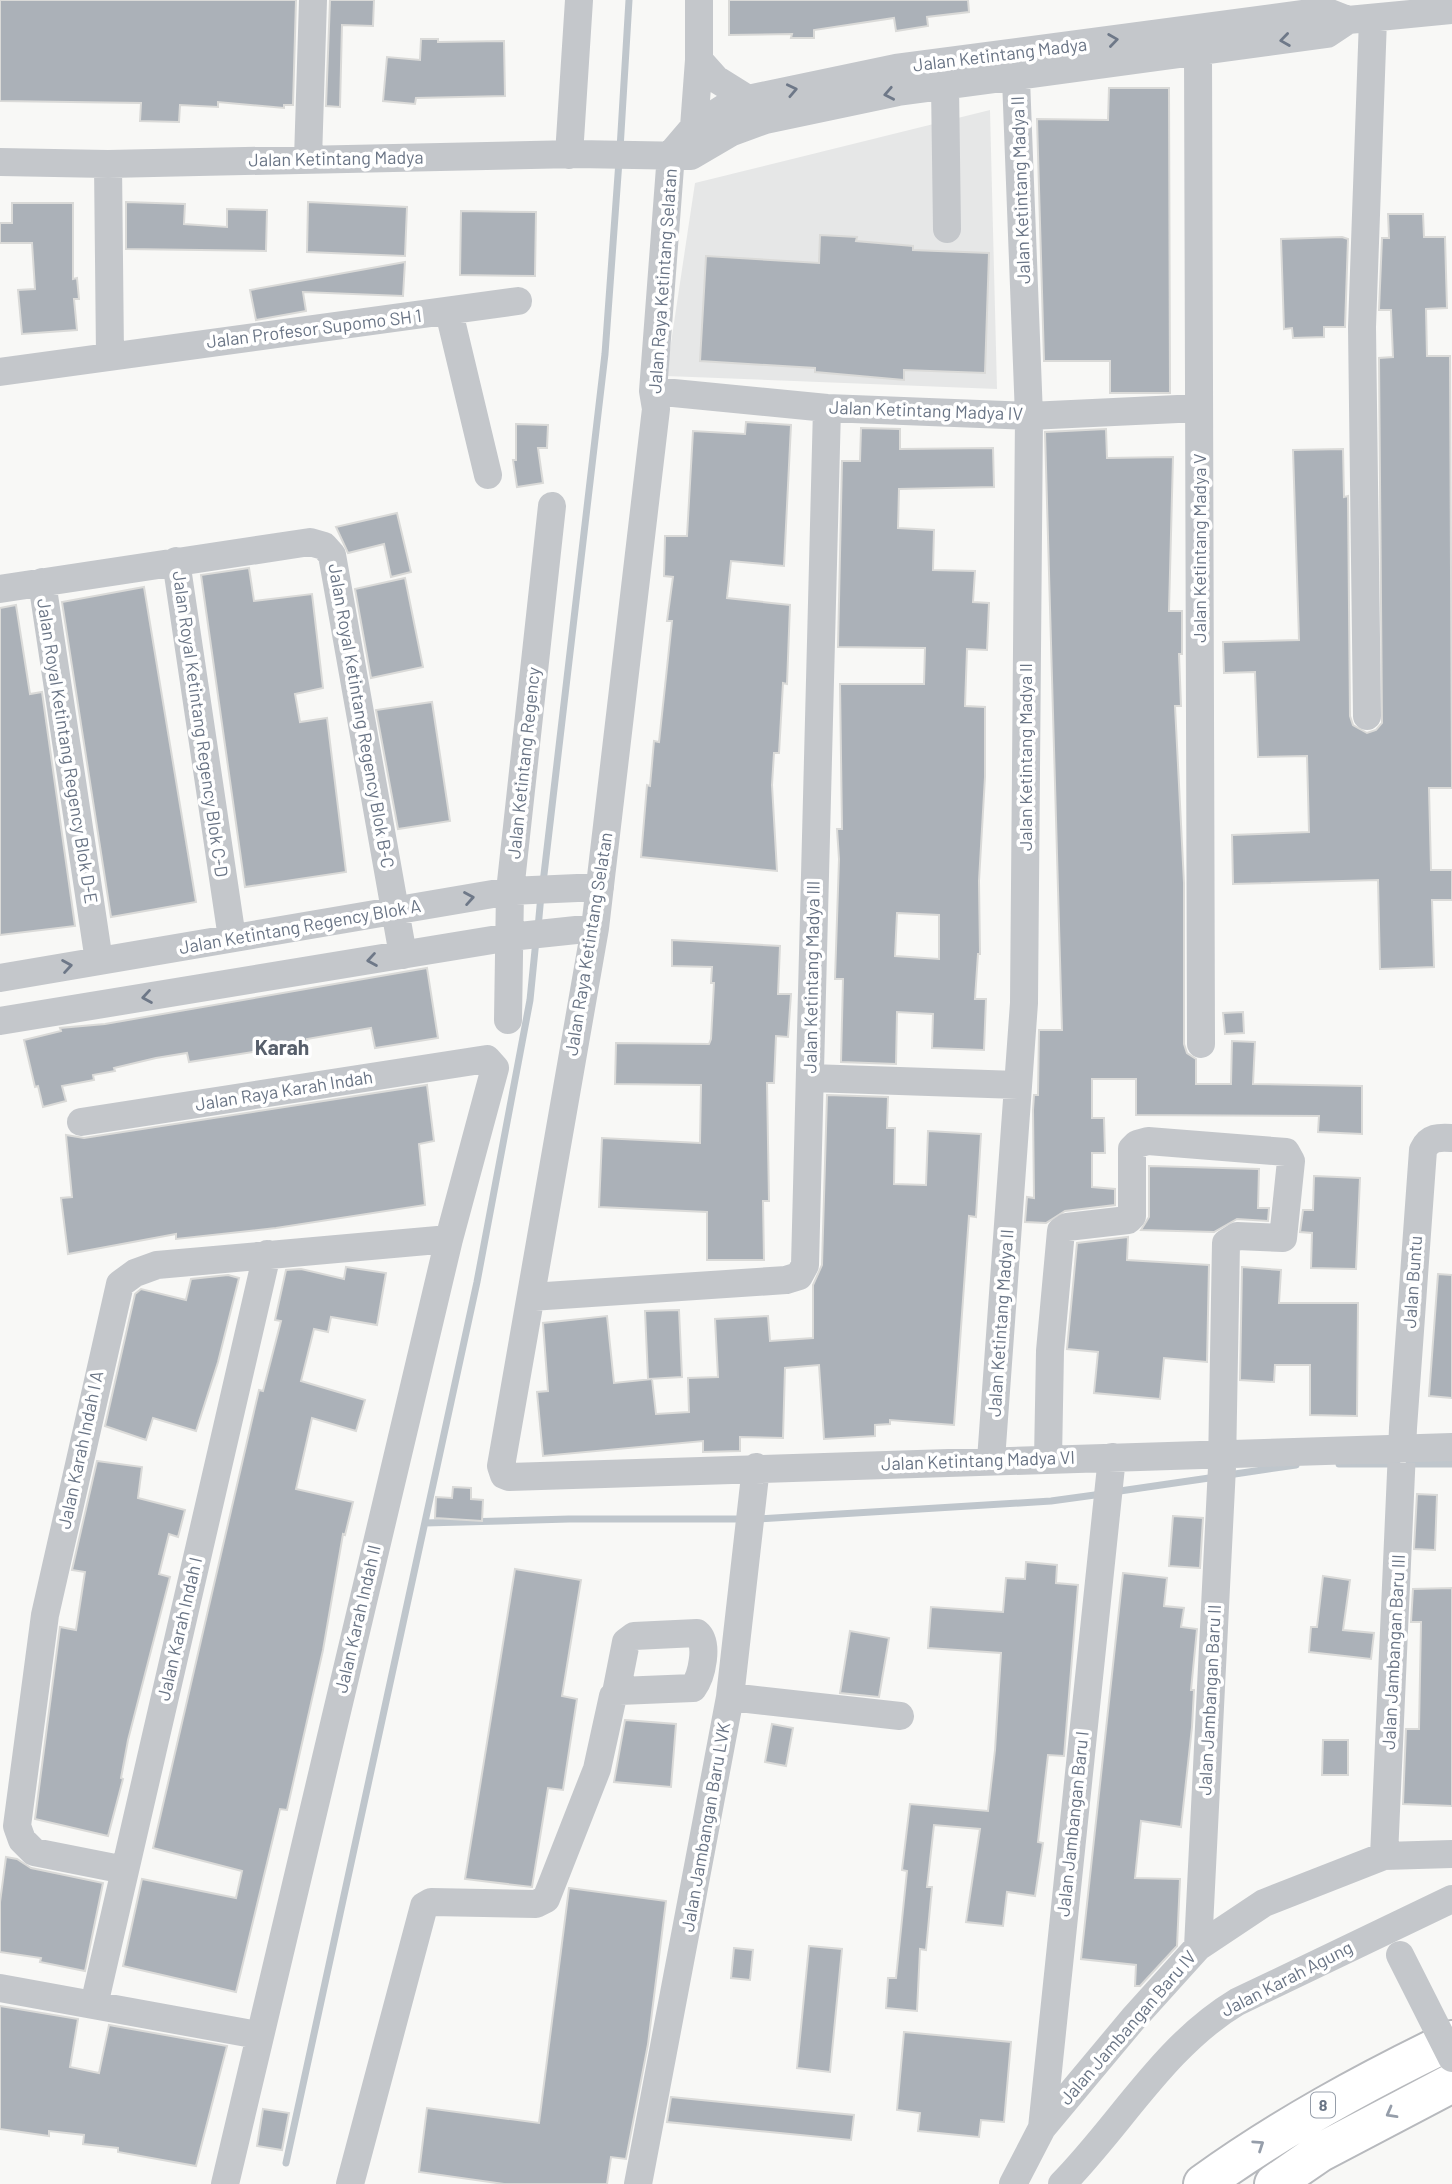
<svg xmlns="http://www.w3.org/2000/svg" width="1452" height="2184" viewBox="0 0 1452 2184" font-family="Barlow,sans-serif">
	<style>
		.built { fill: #e6e7e7 }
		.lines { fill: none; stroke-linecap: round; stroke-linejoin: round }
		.stream { stroke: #bfc6cc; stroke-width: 7 }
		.building { fill: #abb1b8; stroke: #dadad8; stroke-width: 2; fill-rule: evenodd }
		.highway-casing { stroke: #b7b9bd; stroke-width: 42 }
		.minor { stroke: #c4c7cb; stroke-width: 28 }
		.highway { stroke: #fff; stroke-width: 38 }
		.minor-bridge { stroke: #c4c7cb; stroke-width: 28 }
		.oneway { stroke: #6e7888 }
		.oneway2 { stroke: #969eaa }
		.labels { text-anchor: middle; stroke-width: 7; stroke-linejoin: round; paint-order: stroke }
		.shield { fill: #fff; stroke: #969eaa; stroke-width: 2 }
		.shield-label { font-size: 16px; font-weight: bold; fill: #697485 }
		.street-label { font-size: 18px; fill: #697485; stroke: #fff }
		.quarter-label { font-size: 21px; font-weight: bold; fill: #575f6b; stroke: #fff }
	</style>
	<rect width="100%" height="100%" fill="#f8f8f6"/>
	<!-- built -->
	<path class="built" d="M 990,110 L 997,389 L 666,376 L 695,183 Z"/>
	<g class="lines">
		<!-- stream -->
		<path class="stream" d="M 620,149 L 629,0
			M 543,883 L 605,354 L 619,161
			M 538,928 L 541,895
			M 1339,1464 L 1397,1464
			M 1409,1464 L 1452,1464
			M 1228,1475 L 1296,1465
			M 1113,1492 L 1216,1477
			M 758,1519 L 1051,1501 L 1102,1494
			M 425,1523 L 569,1519 L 742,1519
			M 286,2163 L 477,1282 L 530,1000 L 536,940"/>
	</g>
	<!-- building -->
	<path class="building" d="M 0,0 L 296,0 L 293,105 L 284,105 L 284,108 L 218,102 L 218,107 L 180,105 L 179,122 L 140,121 L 141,103 L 0,101 Z
		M 330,0 L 374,0 L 373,26 L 342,25 L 340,107 L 326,106 Z
		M 729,0 L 968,0 L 969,12 L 927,17 L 928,26 L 896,31 L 894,18 L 814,30 L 814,38 L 791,38 L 792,34 L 729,35 Z
		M 421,39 L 438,39 L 438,42 L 504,41 L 505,96 L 416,98 L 415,104 L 383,101 L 387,57 L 420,60 Z
		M 1109,88 L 1169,88 L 1170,393 L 1110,393 L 1110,361 L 1044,361 L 1037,119 L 1108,120 Z
		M 126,202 L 185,204 L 184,224 L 227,227 L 227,209 L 267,210 L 266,251 L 126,249 Z
		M 308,202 L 407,207 L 405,256 L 307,252 Z
		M 12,203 L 73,203 L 73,279 L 77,278 L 79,299 L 74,299 L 77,330 L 22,334 L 18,290 L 35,289 L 32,243 L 0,243 L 0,223 L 12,223 Z
		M 461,211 L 536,212 L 535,276 L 460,275 Z
		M 1388,214 L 1423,214 L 1424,237 L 1445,237 L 1447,308 L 1426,309 L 1427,356 L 1450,356 L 1452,788 L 1429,788 L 1431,870 L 1452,870 L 1452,900 L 1432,900 L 1434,967 L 1380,969 L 1378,880 L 1233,884 L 1232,835 L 1309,832 L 1307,756 L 1258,757 L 1255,672 L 1224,673 L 1223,642 L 1299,640 L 1293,450 L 1343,449 L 1344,497 L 1348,496 L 1350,716 L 1353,725 L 1367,733 L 1376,730 L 1382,723 L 1379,358 L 1393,357 L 1391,310 L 1379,310 L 1382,238 L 1389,238 Z
		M 820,235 L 857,237 L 856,241 L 913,246 L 913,250 L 989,253 L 985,373 L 904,370 L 904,380 L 815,372 L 815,368 L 700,361 L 706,256 L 819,263 Z
		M 1342,237 L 1348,239 L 1345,327 L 1324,327 L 1324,337 L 1293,338 L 1292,328 L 1284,329 L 1281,239 Z
		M 405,262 L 403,296 L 303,292 L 306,311 L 256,320 L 250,290 Z
		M 746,422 L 791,425 L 784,566 L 731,561 L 727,598 L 790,605 L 787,684 L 783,683 L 779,753 L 774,753 L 772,785 L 777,871 L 641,857 L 647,785 L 650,786 L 654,741 L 659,742 L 672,621 L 667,621 L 673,577 L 664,576 L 665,536 L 687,536 L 693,431 L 745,434 Z
		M 516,424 L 548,425 L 547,448 L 538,448 L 543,483 L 517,487 L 513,460 L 516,460 Z
		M 861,428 L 900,429 L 900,449 L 993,448 L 994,487 L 899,489 L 898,528 L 934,530 L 933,570 L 975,571 L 973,602 L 989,603 L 987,650 L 967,649 L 965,706 L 985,707 L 985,777 L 979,881 L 980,954 L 978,954 L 975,999 L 986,999 L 984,1050 L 932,1048 L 933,1014 L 897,1012 L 896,1064 L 841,1062 L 843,979 L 835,979 L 839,859 L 837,829 L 842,829 L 840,684 L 924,684 L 925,648 L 838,647 L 842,461 L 860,461 ZM 897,913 L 939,915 L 939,959 L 895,956 Z
		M 1106,429 L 1107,458 L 1173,457 L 1169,611 L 1182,611 L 1182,654 L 1179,654 L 1181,706 L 1175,706 L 1184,883 L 1184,1044 L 1187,1053 L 1196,1059 L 1196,1084 L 1231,1084 L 1232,1041 L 1255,1042 L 1253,1084 L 1362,1086 L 1362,1134 L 1318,1132 L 1319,1116 L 1136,1115 L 1136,1079 L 1092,1079 L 1092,1118 L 1104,1118 L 1105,1153 L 1092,1153 L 1092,1187 L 1115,1189 L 1115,1205 L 1065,1211 L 1046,1223 L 1025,1222 L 1027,1197 L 1034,1198 L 1033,1110 L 1034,1095 L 1038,1095 L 1039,1030 L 1062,1030 L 1045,432 Z
		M 397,513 L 411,572 L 391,577 L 384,544 L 348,553 L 336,527 Z
		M 249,568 L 254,601 L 312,594 L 323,688 L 295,694 L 300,722 L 327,718 L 346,872 L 245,887 L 201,575 Z
		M 405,578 L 423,667 L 371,678 L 355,589 Z
		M 144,587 L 196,902 L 111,917 L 62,602 Z
		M 16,605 L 30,694 L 42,692 L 75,926 L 0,935 L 0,608 Z
		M 432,702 L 450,821 L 398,829 L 376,710 Z
		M 672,940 L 780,946 L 778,994 L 791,994 L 788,1037 L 776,1036 L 774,1083 L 767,1083 L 769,1201 L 763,1201 L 764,1260 L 707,1260 L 707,1212 L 599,1207 L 602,1138 L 700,1143 L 701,1085 L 615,1084 L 616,1043 L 709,1044 L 711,1039 L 714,983 L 711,983 L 712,967 L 672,966 Z
		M 427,968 L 438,1038 L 375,1048 L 371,1028 L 307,1039 L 309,1051 L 280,1056 L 279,1048 L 189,1062 L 187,1053 L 156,1058 L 114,1068 L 115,1071 L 93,1075 L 94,1080 L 62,1086 L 66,1101 L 43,1107 L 38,1086 L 35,1087 L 24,1040 L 61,1031 L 60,1028 L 105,1024 Z
		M 1243,1012 L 1244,1033 L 1225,1034 L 1223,1013 Z
		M 427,1085 L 434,1141 L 419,1144 L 425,1205 L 276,1228 L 176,1239 L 176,1234 L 68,1254 L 61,1198 L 72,1197 L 66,1135 L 84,1138 Z
		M 827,1095 L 888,1097 L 887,1128 L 895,1128 L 894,1184 L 926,1185 L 928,1131 L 981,1134 L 976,1217 L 969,1216 L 954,1425 L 890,1420 L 890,1424 L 875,1425 L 875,1436 L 824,1439 L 819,1365 L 785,1368 L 783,1438 L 740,1437 L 740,1451 L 703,1452 L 703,1441 L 543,1456 L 537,1392 L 548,1391 L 543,1323 L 607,1316 L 614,1383 L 652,1379 L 656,1414 L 689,1412 L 688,1378 L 718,1377 L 715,1319 L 768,1316 L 770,1341 L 813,1338 L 813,1285 L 822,1265 Z
		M 1149,1166 L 1259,1169 L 1258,1208 L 1269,1208 L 1268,1221 L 1237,1219 L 1214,1232 L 1141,1230 L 1149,1217 Z
		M 1314,1176 L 1360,1178 L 1356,1269 L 1311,1268 L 1312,1233 L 1300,1232 L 1303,1210 L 1313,1210 Z
		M 1128,1237 L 1127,1260 L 1209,1265 L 1207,1362 L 1164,1358 L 1160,1399 L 1094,1393 L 1098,1352 L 1067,1349 L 1077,1243 Z
		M 346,1267 L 386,1273 L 377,1325 L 331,1317 L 328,1332 L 314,1329 L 301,1381 L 365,1400 L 356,1431 L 312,1418 L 296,1489 L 353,1502 L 345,1535 L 343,1534 L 323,1650 L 287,1810 L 280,1809 L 236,1992 L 123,1966 L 142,1879 L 236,1898 L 242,1871 L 153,1848 L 259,1390 L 263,1391 L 281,1321 L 275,1320 L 286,1270 L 301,1269 L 344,1279 Z
		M 1242,1267 L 1281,1270 L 1279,1303 L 1358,1303 L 1357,1416 L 1310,1415 L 1310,1365 L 1275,1365 L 1274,1382 L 1240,1380 Z
		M 1438,1274 L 1452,1275 L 1452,1398 L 1429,1396 Z
		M 228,1275 L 239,1278 L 218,1362 L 196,1431 L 153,1418 L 146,1440 L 105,1426 L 135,1294 L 141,1289 L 186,1300 L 191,1279 Z
		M 679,1310 L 682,1377 L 648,1379 L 645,1311 Z
		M 97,1461 L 142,1467 L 138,1498 L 185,1510 L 178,1537 L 169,1534 L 159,1574 L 170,1577 L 128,1740 L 121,1778 L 123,1779 L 108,1836 L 35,1819 L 60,1627 L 76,1630 L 85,1572 L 72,1570 Z
		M 453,1487 L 471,1488 L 471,1499 L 483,1500 L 482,1521 L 435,1518 L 436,1497 L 452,1498 Z
		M 1417,1494 L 1437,1495 L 1435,1550 L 1414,1549 Z
		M 1173,1516 L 1203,1518 L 1200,1568 L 1169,1566 Z
		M 1026,1562 L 1057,1565 L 1056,1583 L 1078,1585 L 1064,1756 L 1048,1755 L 1038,1842 L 1043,1843 L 1035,1896 L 1007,1892 L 1003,1926 L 966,1922 L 980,1829 L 934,1825 L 927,1887 L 932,1887 L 926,1950 L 920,1949 L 917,2011 L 886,2008 L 888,1978 L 896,1978 L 907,1871 L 902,1870 L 910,1804 L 988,1811 L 995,1750 L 1001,1653 L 928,1648 L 931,1607 L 1003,1612 L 1006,1578 L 1025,1579 Z
		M 515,1569 L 581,1580 L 562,1696 L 577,1699 L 563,1790 L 548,1788 L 532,1887 L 465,1879 Z
		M 1123,1573 L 1167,1578 L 1164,1606 L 1184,1608 L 1181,1627 L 1197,1629 L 1191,1690 L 1194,1690 L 1192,1727 L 1181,1827 L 1141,1821 L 1135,1878 L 1180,1879 L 1177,1946 L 1140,1986 L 1135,1986 L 1136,1965 L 1081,1959 Z
		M 1323,1576 L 1350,1580 L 1343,1630 L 1374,1633 L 1371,1659 L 1309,1652 L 1311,1627 L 1317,1627 Z
		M 1452,1588 L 1452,1806 L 1403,1804 L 1406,1729 L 1419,1729 L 1421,1622 L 1411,1622 L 1413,1589 Z
		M 850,1631 L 889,1638 L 879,1697 L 840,1693 Z
		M 625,1720 L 676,1724 L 671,1787 L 614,1782 Z
		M 772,1724 L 793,1728 L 786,1766 L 765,1762 Z
		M 1323,1740 L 1348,1740 L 1348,1775 L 1322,1775 Z
		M 6,1857 L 17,1859 L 31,1868 L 103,1883 L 85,1971 L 40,1962 L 41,1958 L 0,1952 L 0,1902 Z
		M 569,1888 L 666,1901 L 648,2044 L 626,2159 L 611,2157 L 607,2184 L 504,2184 L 419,2172 L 427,2108 L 539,2123 Z
		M 809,1946 L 842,1949 L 830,2072 L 797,2068 Z
		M 734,1948 L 753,1950 L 750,1980 L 731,1978 Z
		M 0,2006 L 78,2019 L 70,2067 L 99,2073 L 109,2025 L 227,2046 L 196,2166 L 118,2152 L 118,2148 L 83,2144 L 84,2135 L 49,2131 L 49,2136 L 0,2129 Z
		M 904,2032 L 1011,2042 L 1004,2122 L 981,2120 L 979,2137 L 918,2131 L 920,2113 L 897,2110 Z
		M 671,2097 L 854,2115 L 851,2140 L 667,2122 Z
		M 263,2109 L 289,2113 L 282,2150 L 257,2146 Z"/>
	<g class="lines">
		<defs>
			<path id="highway" d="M 1203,2184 C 1282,2127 1365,2082 1452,2040
				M 1274,2184 L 1319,2153 L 1452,2083"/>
		</defs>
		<!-- highway casing -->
		<use href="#highway" class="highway-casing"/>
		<!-- minor -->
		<path class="minor" d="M 1452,10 L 1348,20 L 1325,11 L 896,68 L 748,99 L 727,106 L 694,127 L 671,154 L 653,391 L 656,409 L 595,928 L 501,1466 L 504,1475 L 509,1477 L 1452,1447
			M 1198,53 L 1201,1044
			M 699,60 L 716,79 L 748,99
			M 945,85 L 947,229
			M 699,136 L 694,127 L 699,60 L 699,0
			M 569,155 L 579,0
			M 308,159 L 313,0
			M 0,162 L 108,164 L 576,154 L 691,156 L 732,132 L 765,120 L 898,92 L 1327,34 L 1348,20
			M 108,164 L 110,355
			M 449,312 L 488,475
			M 0,372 L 518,301
			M 653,391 L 827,408 L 1029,416 L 1199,408
			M 176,561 L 232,938
			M 42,582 L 99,961
			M 0,589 L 310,542 L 324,546 L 332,555 L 403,955
			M 1367,716 L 1362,327 L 1373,19
			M 0,978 L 510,891 L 600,887
			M 508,1020 L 510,891 L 552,506
			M 0,1021 L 510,937 L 595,928
			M 810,1078 L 1018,1085
			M 81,1122 L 487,1059 L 495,1068 L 449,1239 L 225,2184
			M 531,1297 L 786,1280 L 799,1276 L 805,1265 L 827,408
			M 1048,1459 L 1050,1351 L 1061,1231 L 1067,1227 L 1128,1220 L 1132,1216 L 1132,1149 L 1137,1144 L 1148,1141 L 1286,1152 L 1291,1161 L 1283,1238 L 1237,1236 L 1226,1243 L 1222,1467 L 1198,1947
			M 991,1460 L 1024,1003 L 1029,416 L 1015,53
			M 730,1697 L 900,1716
			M 1384,1856 L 1403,1428 L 1423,1150 C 1429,1137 1439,1137 1452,1138
			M 125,1870 L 34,1852 L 22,1840 L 17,1826 L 45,1615 L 120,1284 L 135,1273 L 157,1265 L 449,1239
			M 0,1988 L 258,2035
			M 94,2005 L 267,1254
			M 1042,2128 L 1133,2019 L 1198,1947 L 1264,1903 L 1384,1856 L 1452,1854
			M 350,2184 L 424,1906 L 431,1902 L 536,1904 L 546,1899 L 597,1769 L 613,1696 L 619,1691 L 693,1688 C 702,1676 709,1643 697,1633 L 634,1636 L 626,1642 L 616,1693
			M 638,2184 L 730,1697 L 756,1467
			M 1013,2184 L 1042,2128 L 1112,1457
			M 1062,2184 C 1121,2124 1164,2046 1237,2002 L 1452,1899"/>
		<!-- highway -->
		<use href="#highway" class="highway"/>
		<!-- minor-bridge -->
		<path class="minor-bridge" d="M 1400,1955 L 1452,2058"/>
	</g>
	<!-- one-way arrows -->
	<defs><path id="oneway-chevron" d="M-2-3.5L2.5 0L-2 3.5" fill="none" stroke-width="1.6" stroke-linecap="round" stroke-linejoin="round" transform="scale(1.75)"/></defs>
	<g class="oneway">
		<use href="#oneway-chevron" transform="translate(1113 40) rotate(-8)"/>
		<use href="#oneway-chevron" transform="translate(1285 40) rotate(172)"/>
		<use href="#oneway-chevron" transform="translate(792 90) rotate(-12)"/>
		<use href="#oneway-chevron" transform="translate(889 94) rotate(169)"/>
		<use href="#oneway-chevron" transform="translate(469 898) rotate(-10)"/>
		<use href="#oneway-chevron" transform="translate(372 960) rotate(171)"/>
		<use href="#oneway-chevron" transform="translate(67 966) rotate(-9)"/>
		<use href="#oneway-chevron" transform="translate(147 997) rotate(171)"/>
	</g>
	<g class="oneway2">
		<use href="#oneway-chevron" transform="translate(1391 2113) rotate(151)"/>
		<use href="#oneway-chevron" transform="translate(1259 2145) rotate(-34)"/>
	</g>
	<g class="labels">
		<!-- shield labels -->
		<rect class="shield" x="1311" y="2092.5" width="24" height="25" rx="5"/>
		<g class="shield-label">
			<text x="1323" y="2111">8</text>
		</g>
		<!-- street labels -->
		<g class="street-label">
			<text transform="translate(1000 55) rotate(-7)" y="6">Jalan Ketintang Madya</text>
			<text transform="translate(336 159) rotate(-1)" y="6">Jalan Ketintang Madya</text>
			<text transform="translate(1021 190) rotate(-92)" y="6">Jalan Ketintang Madya II</text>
			<text transform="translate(663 281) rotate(-86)" y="6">Jalan Raya Ketintang Selatan</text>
			<text transform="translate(314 329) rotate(-7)" y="6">Jalan Profesor Supomo SH 1</text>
			<text transform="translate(926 411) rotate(2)" y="6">Jalan Ketintang Madya IV</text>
			<text transform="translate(1200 548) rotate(-90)" y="6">Jalan Ketintang Madya V</text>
			<text transform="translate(361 716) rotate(80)" y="6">Jalan Royal Ketintang Regency Blok B-C</text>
			<text transform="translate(200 724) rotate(82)" y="6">Jalan Royal Ketintang Regency Blok C-D</text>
			<text transform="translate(67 751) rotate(81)" y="6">Jalan Royal Ketintang Regency Blok D-E</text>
			<text transform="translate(1026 757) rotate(-90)" y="6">Jalan Ketintang Madya II</text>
			<text transform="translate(524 763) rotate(-84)" y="6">Jalan Ketintang Regency</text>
			<text transform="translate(300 927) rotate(-10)" y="6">Jalan Ketintang Regency Blok A</text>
			<text transform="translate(589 944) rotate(-81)" y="6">Jalan Raya Ketintang Selatan</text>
			<text transform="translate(812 977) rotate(-89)" y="6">Jalan Ketintang Madya III</text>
			<text transform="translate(284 1091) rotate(-9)" y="6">Jalan Raya Karah Indah</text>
			<text transform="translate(1413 1282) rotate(-86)" y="6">Jalan Buntu</text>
			<text transform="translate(1001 1323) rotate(-86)" y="6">Jalan Ketintang Madya II</text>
			<text transform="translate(81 1450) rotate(-78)" y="6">Jalan Karah Indah I A</text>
			<text transform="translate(978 1461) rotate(-2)" y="6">Jalan Ketintang Madya VI</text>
			<text transform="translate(358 1619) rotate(-77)" y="6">Jalan Karah Indah II</text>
			<text transform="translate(180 1629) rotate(-77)" y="6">Jalan Karah Indah I</text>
			<text transform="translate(1394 1652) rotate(-87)" y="6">Jalan Jambangan Baru III</text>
			<text transform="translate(1210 1700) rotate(-87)" y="6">Jalan Jambangan Baru II</text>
			<text transform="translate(1073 1824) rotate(-84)" y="6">Jalan Jambangan Baru I</text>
			<text transform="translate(706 1827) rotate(-80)" y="6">Jalan Jambangan Baru LVK</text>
			<text transform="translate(1287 1979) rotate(-27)" y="6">Jalan Karah Agung</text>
			<text transform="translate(1128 2028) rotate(-49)" y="6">Jalan Jambangan Baru IV</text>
		</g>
		<!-- quarter labels -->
		<g class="quarter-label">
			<text x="282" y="1055">Karah</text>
		</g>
	</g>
</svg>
